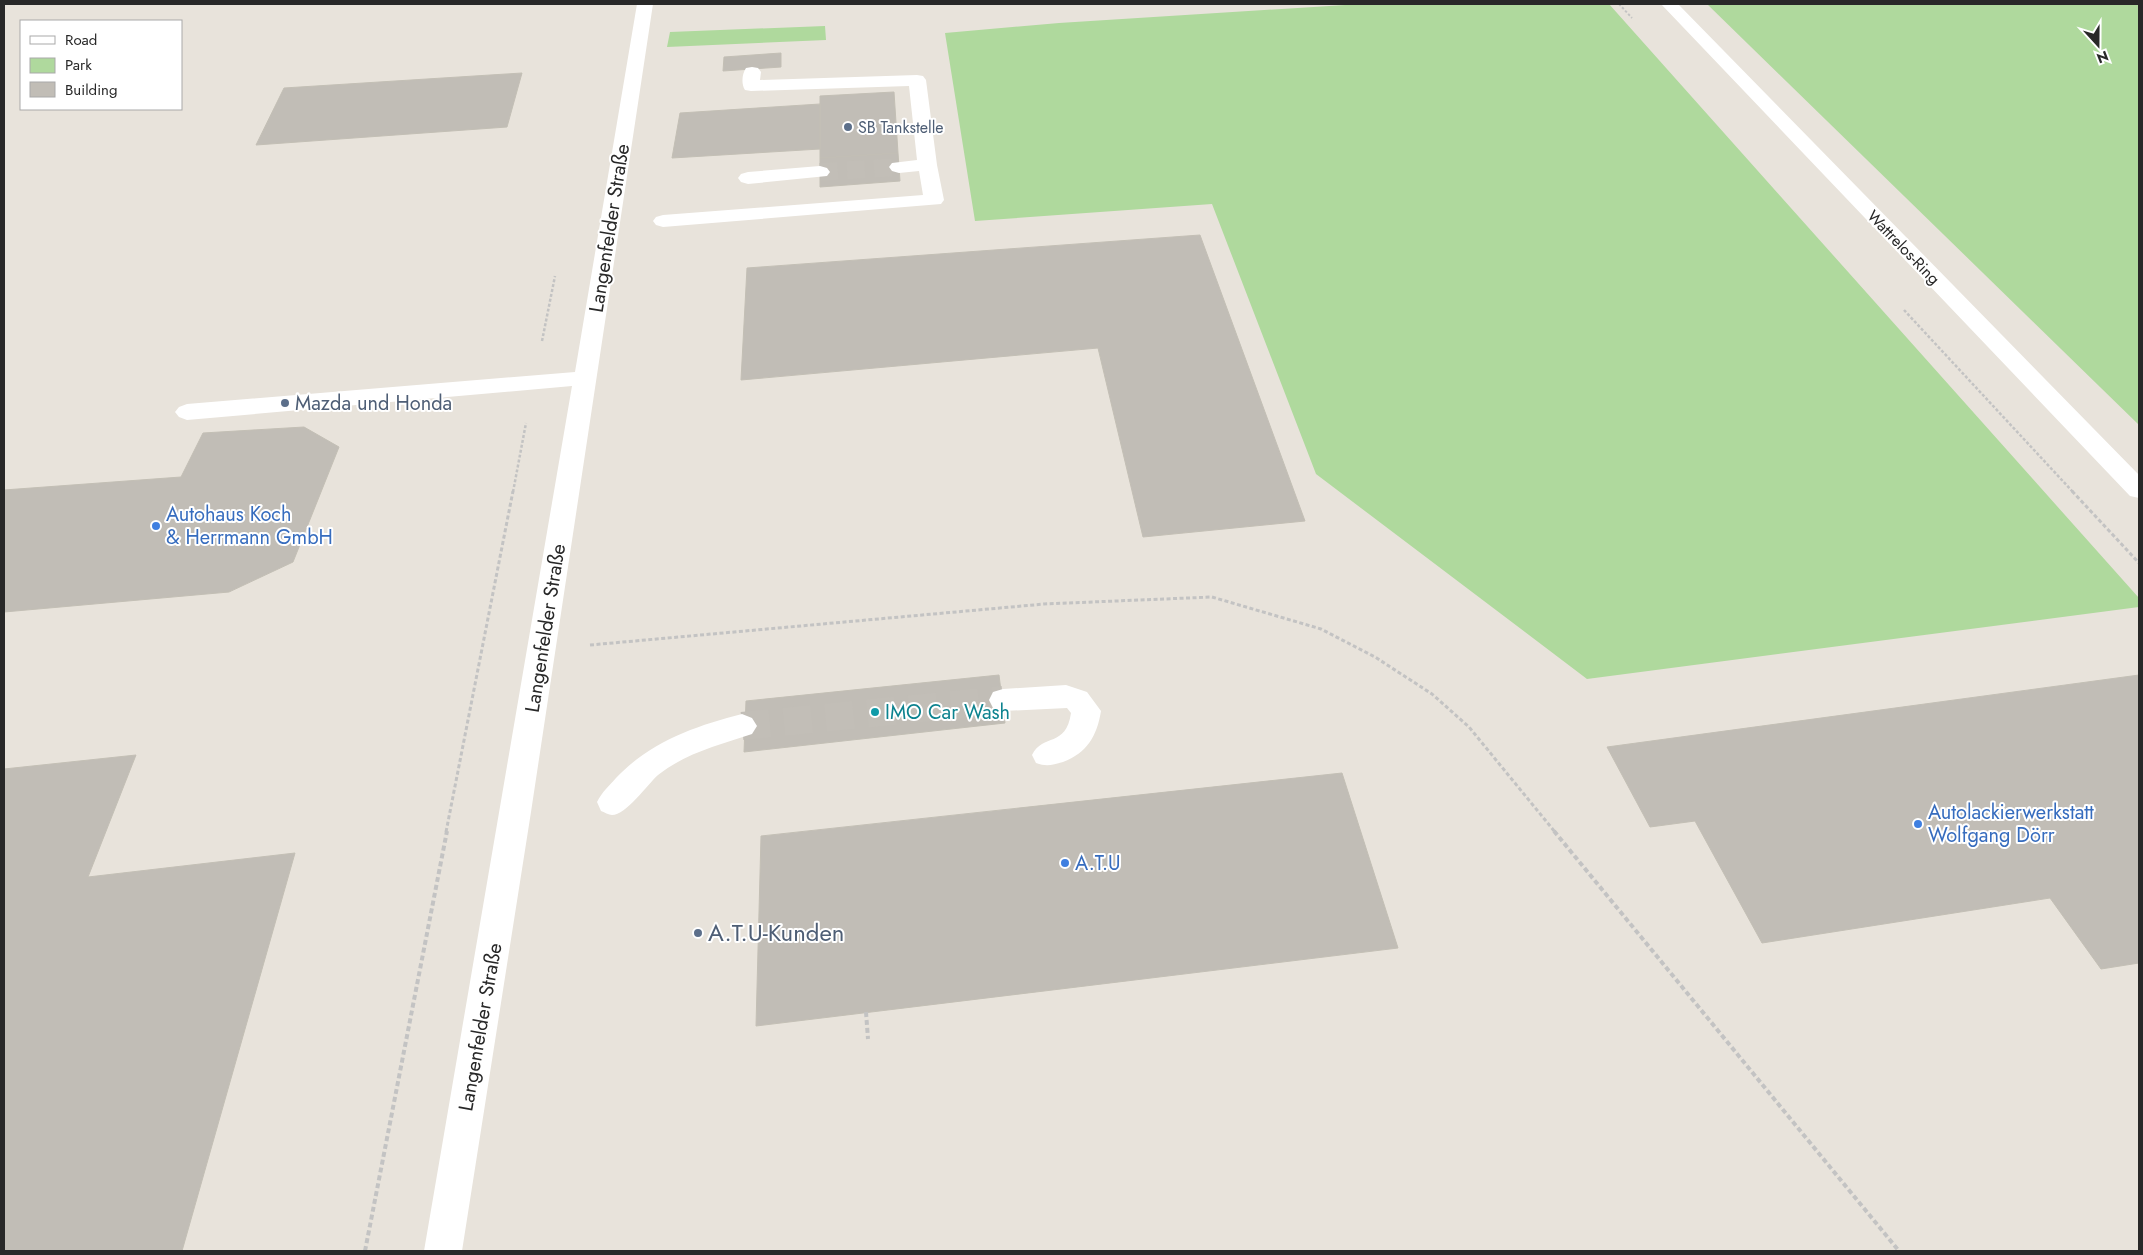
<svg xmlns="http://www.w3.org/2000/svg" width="2143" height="1255" viewBox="0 0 2143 1255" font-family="Jost,sans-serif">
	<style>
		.green { fill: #afd99d }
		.building { fill: #c1bdb6; stroke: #c3bfb5 }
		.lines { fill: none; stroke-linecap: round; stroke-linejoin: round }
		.minor-tunnel-far1 { stroke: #c2beb7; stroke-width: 18; stroke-dasharray: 18 9; stroke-linecap: butt }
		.minor-tunnel { stroke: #c2beb7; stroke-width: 28; stroke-dasharray: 28 14; stroke-linecap: butt }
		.path-far3 { stroke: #c3c3c3; stroke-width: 2; stroke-dasharray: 2.5 2; stroke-linecap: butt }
		.path-far2 { stroke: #c3c3c3; stroke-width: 2.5; stroke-dasharray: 3 2; stroke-linecap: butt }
		.path-far1 { stroke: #c3c3c3; stroke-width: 3; stroke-dasharray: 4 2.5; stroke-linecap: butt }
		.path { stroke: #c3c3c3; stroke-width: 4; stroke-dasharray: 5 3; stroke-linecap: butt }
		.minor { fill: #fff; fill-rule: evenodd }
		.service-dot { fill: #5c6f8a; stroke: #fff; stroke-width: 2 }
		.shop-dot { fill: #3f7fe0; stroke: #fff; stroke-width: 2 }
		.culture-dot { fill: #0f9aa8; stroke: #fff; stroke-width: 2 }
		.labels { text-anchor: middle; stroke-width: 4; stroke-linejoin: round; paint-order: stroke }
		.far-service-label { font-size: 16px; fill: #4e5e75; stroke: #fff; text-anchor: start }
		.far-street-label { font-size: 16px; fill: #282828; stroke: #fff }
		.street-label { font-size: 20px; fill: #282828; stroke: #fff }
		.service-label { font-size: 20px; fill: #4e5e75; stroke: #fff; text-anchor: start }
		.shop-label { font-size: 20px; fill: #366cbe; stroke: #fff; text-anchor: start }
		.culture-label { font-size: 20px; fill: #0d838f; stroke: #fff; text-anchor: start }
		.near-service-label { font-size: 24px; fill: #4e5e75; stroke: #fff; text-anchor: start }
	</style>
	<rect width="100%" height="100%" fill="#e8e3db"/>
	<!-- green -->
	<path class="green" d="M 1361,4 L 1609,4 L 2139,598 L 2139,607 L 1587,679 L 1316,474 L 1212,204 L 975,221 L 945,33 L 1059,23 Z
		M 1707,4 L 2139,4 L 2139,425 Z
		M 825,26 L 826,40 L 667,47 L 670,32 Z"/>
	<!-- building -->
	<path class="building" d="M 781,53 L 781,67 L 723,71 L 724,57 Z
		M 522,73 L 507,127 L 256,145 L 284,88 Z
		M 894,92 L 898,153 L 820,158 L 820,96 Z
		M 820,104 L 820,149 L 672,158 L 680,113 Z
		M 898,153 L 900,181 L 820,187 L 820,158 Z
		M 1200,235 L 1305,521 L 1143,537 L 1098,348 L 741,380 L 747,268 Z
		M 304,427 L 339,447 L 293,562 L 229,592 L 4,612 L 4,490 L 181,477 L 203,433 Z
		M 999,675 L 1005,723 L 744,752 L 746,701 Z
		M 2139,675 L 2139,963 L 2101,969 L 2050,898 L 1762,943 L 1695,821 L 1650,827 L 1607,747 Z
		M 136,755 L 88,877 L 295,853 L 182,1251 L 4,1251 L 4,769 Z
		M 1342,773 L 1398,948 L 756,1026 L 761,836 Z"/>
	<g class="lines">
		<!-- minor-tunnel-far1 -->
		<path class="minor-tunnel-far1" d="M 820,172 L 899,167"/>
		<!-- minor-tunnel -->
		<path class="minor-tunnel" d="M 742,726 L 1003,700"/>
		<!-- path-far3 -->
		<path class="path-far3" d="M 1619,4 L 1632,18"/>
		<!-- path-far2 -->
		<path class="path-far2" d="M 1904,310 L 2073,492
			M 542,341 L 555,276
			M 513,492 L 526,423"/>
		<!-- path-far1 -->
		<path class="path-far1" d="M 2072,491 L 2139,563
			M 590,645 L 1044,604 L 1212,597 L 1321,629 L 1375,657 L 1432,694 L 1469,727 L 1555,832
			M 446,832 L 513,491"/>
		<!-- path -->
		<path class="path" d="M 1554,831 L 1899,1251
			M 866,1012 L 868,1039
			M 365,1251 L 447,831"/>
		<!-- minor -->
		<path class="minor" d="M 637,4 L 653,4 L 531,812 L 462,1251 L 424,1251 L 572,386 L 187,420 L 179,417 L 175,412 L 179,407 L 187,404 L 575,372 Z
			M 1661,4 L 1678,4 L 2139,475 L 2139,498 L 2130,496 Z
			M 752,67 L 758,68 L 761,72 L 760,80 L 917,75 L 923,76 L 926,80 L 937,165 L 944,200 L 941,204 L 663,227 L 656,225 L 653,221 L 656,217 L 663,215 L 923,195 L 919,171 L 899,173 L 892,171 L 889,167 L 892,163 L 917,160 L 909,86 L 751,91 L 745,90 C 741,84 742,74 746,68 Z
			M 820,166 L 827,168 L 830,172 L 827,176 L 748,184 L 741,182 L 738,178 L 741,174 L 748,172 Z
			M 1066,685 L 1087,692 L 1101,711 C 1097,736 1087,753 1063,762 C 1052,765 1047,767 1036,763 L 1032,755 C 1043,733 1066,748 1071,713 L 1067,708 L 1003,711 L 993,708 L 989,700 L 993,692 L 1003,689 Z
			M 742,714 L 752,718 L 757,726 L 752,734 C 719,745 686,753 658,775 C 647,785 626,815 612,815 C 609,815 604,812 601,811 L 597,802 C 602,792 609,786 616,778 C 650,742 695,726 742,714 Z"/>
	</g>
	<!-- markers -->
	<g class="service-dot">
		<circle cx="848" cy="127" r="5"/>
		<circle cx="285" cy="403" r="5"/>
		<circle cx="698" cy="933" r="5"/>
	</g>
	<g class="shop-dot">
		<circle cx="156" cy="526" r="5"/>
		<circle cx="1918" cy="824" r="5"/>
		<circle cx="1065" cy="863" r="5"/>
	</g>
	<circle class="culture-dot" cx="875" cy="712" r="5"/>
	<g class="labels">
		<!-- far-service labels -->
		<g class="far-service-label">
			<text x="858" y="133">SB Tankstelle</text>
		</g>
		<!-- far-street labels -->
		<g class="far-street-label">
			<text transform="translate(1904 247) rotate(46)" y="6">Wattrelos-Ring</text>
		</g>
		<!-- street labels -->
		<g class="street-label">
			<text transform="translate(609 228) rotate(-81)" y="7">Langenfelder Straße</text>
			<text transform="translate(545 628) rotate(-81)" y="7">Langenfelder Straße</text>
			<text transform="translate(480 1027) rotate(-80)" y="7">Langenfelder Straße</text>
		</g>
		<!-- service labels -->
		<g class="service-label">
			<text x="295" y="410">Mazda und Honda</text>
		</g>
		<!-- shop labels -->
		<g class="shop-label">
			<text x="166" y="521">Autohaus Koch<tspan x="166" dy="23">&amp; Herrmann GmbH</tspan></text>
			<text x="1928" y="819">Autolackierwerkstatt<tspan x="1928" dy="23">Wolfgang Dörr</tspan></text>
			<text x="1075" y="870">A.T.U</text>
		</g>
		<!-- culture labels -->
		<g class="culture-label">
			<text x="885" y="719">IMO Car Wash</text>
		</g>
		<!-- near-service labels -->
		<g class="near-service-label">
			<text x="708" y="941">A.T.U-Kunden</text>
		</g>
	</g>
	<!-- border -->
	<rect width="2143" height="1255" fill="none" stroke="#282828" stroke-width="10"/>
	<!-- legend -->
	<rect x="20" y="20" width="162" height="90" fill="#ffffff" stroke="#a9a9a9"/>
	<rect x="30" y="36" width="25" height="8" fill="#ffffff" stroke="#a9a9a9"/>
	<text x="65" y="45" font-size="15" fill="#282828">Road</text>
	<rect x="30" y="58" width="25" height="15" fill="#afd99d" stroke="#a9a9a9"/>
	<text x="65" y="70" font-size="15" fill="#282828">Park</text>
	<rect x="30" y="82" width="25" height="15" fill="#c1bdb6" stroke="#a9a9a9"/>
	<text x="65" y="95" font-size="15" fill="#282828">Building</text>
	<!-- north arrow -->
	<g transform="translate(2098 45) rotate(159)" stroke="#ffffff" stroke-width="4" paint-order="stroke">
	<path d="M0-4L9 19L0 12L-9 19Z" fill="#282828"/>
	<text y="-8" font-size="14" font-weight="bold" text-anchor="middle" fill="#282828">N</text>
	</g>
</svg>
